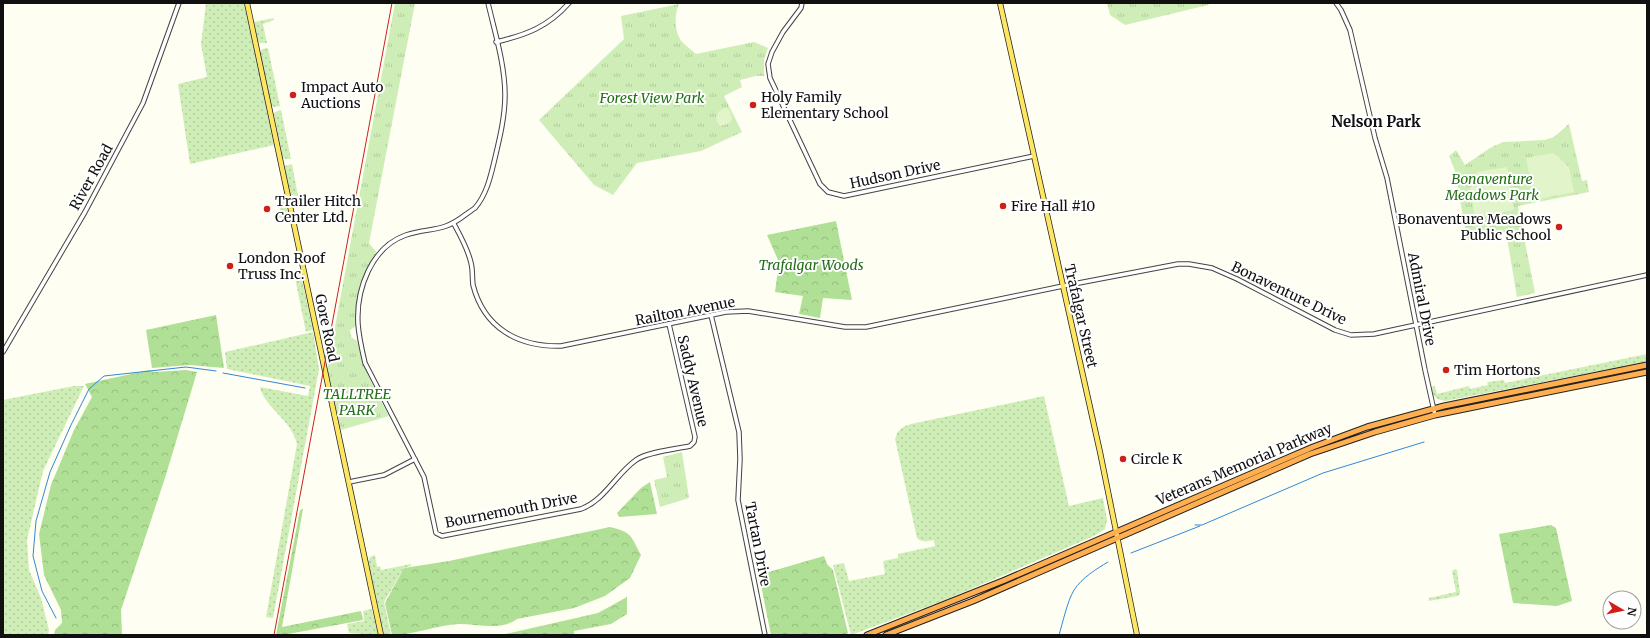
<svg xmlns="http://www.w3.org/2000/svg" width="1650" height="638" viewBox="0 0 1650 638" font-family="Merriweather,serif">
	<style>
		.grass { fill: url(#grass-dots) }
		.forest { fill: url(#forest-crowns) }
		.park { fill: url(#park-tufts) }
		.pitch { fill: #e2f4ca }
		.lines { fill: none; stroke-linecap: round; stroke-linejoin: round }
		.stream { stroke: #3188da; stroke-width: 1 }
		.minor-casing { stroke: #434343; stroke-width: 5.5 }
		.major-casing { stroke: #212121; stroke-width: 6 }
		.highway-casing { stroke: #212121; stroke-width: 7 }
		.minor { stroke: #fff; stroke-width: 3.5 }
		.major { stroke: #ffe662; stroke-width: 4.5 }
		.highway { stroke: #ffaf50; stroke-width: 5 }
		.rail { stroke: #ce2019; stroke-width: 1 }
		.poi-dot { fill: #ce2019; stroke: #fff; stroke-width: 1.5 }
		.labels { text-anchor: middle; stroke-width: 4; stroke-linejoin: round; paint-order: stroke }
		.poi-label { font-size: 14px; fill: #101010; stroke: #fff; text-anchor: start }
		.park-label { font-size: 14px; font-style: italic; fill: #236f18; stroke: #fff }
		.street-label { font-size: 14px; fill: #101010; stroke: #fff }
		.neighbourhood-label { font-size: 15px; font-weight: bold; fill: #101010; stroke: #fff }
	</style>
	<defs>
		<pattern id="grass-dots" width="8" height="8" patternUnits="userSpaceOnUse"><rect width="8" height="8" fill="#cfeeb7"/><path d="M2 2h.1M6 6h.1" fill="none" stroke="#b1cb9c" stroke-width="1.8" stroke-linecap="round"/></pattern>
		<pattern id="forest-crowns" width="20" height="18" patternUnits="userSpaceOnUse"><rect width="20" height="18" fill="#b0e095"/><path d="M2 6a3 3 0 1 1 6 0M12 15a3 3 0 1 1 6 0" fill="none" stroke="#96bf7f"/></pattern>
		<pattern id="park-tufts" width="24" height="20" patternUnits="userSpaceOnUse"><rect width="24" height="20" fill="#cfeeb7"/><path d="M3 7l-1-3M5 7V3M7 7l1-3M15 17l-1-3M17 17v-4M19 17l1-3" fill="none" stroke="#b1cb9c"/></pattern>
	</defs>
	<rect width="100%" height="100%" fill="#fffef2"/>
	<!-- grass -->
	<path class="grass" d="M 206,3 L 244,3 L 274,145 L 190,164 L 178,84 L 207,77 L 201,44 Z
		M 273,18 L 274,20 L 263,24 L 267,43 L 260,43 L 258,41 L 254,22 Z
		M 268,48 L 280,106 L 274,107 L 271,105 L 260,52 L 262,49 Z
		M 281,110 L 291,159 L 286,159 L 283,158 L 274,115 L 275,112 Z
		M 292,164 L 298,196 L 290,195 L 285,168 L 285,166 Z
		M 284,194 L 288,213 L 285,217 L 279,218 L 277,216 L 281,215 L 277,196 Z
		M 296,270 L 300,270 L 313,330 L 306,332 L 294,273 Z
		M 313,332 L 319,369 L 273,618 L 266,617 L 297,444 C 291,419 264,407 260,387 L 308,396 L 310,386 L 227,369 L 225,352 Z
		M 1647,354 L 1647,362 L 1445,401 C 1435,399 1433,397 1431,387 L 1435,386 L 1437,394 L 1469,386 L 1470,389 L 1488,385 L 1487,382 L 1504,380 L 1505,383 Z
		M 74,386 L 84,386 L 43,471 L 27,540 L 29,570 L 41,598 L 49,630 L 48,635 L 3,635 L 3,400 Z
		M 1044,396 L 1069,506 L 1103,498 L 1107,520 L 1105,529 L 1094,536 L 945,600 L 851,635 L 833,565 L 844,563 L 849,581 L 885,574 L 883,561 L 898,558 L 898,554 L 935,546 L 934,540 C 927,541 922,543 917,538 L 895,439 C 898,430 901,427 911,424 Z
		M 375,555 L 377,567 L 380,566 L 381,570 L 411,564 L 411,566 L 404,568 L 384,602 L 391,635 L 384,635 L 368,562 L 370,557 Z
		M 1455,569 L 1457,570 L 1460,593 L 1458,596 L 1429,601 L 1429,598 L 1456,592 L 1452,571 Z
		M 372,609 L 378,635 L 349,633 L 347,624 L 364,621 L 363,611 Z"/>
	<!-- forest -->
	<path class="forest" d="M 836,221 L 852,300 L 823,298 L 820,318 L 799,314 L 803,296 L 775,292 L 779,262 L 767,235 Z
		M 216,315 L 224,368 L 189,365 L 152,368 L 146,330 Z
		M 149,370 L 154,372 L 186,370 L 197,372 L 165,478 L 121,610 L 122,635 L 54,635 L 55,630 L 62,623 L 61,610 L 44,575 L 39,534 L 51,485 L 74,430 L 92,397 L 85,384 Z
		M 650,482 L 657,514 L 619,517 L 617,513 L 641,488 Z
		M 303,509 L 282,627 L 361,611 L 363,620 L 283,635 L 276,635 L 300,510 Z
		M 1551,525 L 1556,528 L 1572,601 L 1557,606 L 1513,603 L 1499,534 Z
		M 610,527 C 633,533 630,535 641,555 L 630,578 L 605,596 L 574,608 L 517,619 C 501,631 478,624 459,624 C 436,625 414,635 392,635 L 385,603 L 404,568 L 449,561 Z
		M 824,556 L 827,564 L 833,570 L 848,633 L 844,635 L 771,635 L 759,575 Z
		M 627,597 L 627,614 L 611,624 L 574,631 L 574,635 L 501,635 L 598,613 Z"/>
	<!-- park -->
	<path class="park" d="M 395,3 L 415,3 L 369,243 L 377,253 C 361,274 356,300 356,326 L 350,330 L 351,337 L 357,341 C 363,369 376,392 389,416 L 341,430 L 327,370 Z
		M 1107,3 L 1210,3 L 1208,5 L 1125,25 L 1110,15 Z
		M 679,4 C 674,15 674,33 683,43 C 687,47 692,50 696,54 L 754,42 L 768,48 L 764,60 L 764,76 L 756,76 L 740,80 L 742,87 L 724,96 L 742,132 L 701,151 L 637,163 L 613,195 L 594,185 L 539,120 L 624,39 L 621,16 Z
		M 1569,124 L 1582,181 L 1587,180 L 1589,192 L 1518,206 L 1535,293 L 1517,297 L 1506,232 L 1467,240 L 1455,171 L 1449,156 L 1456,150 L 1465,165 L 1490,148 L 1503,142 L 1544,140 L 1554,137 Z
		M 682,452 L 689,498 L 660,507 L 654,480 L 667,477 L 663,457 Z"/>
	<!-- pitch -->
	<path class="pitch" d="M 725,108 L 729,109 L 732,118 L 730,123 L 720,126 C 713,119 716,111 725,108 Z
		M 1554,153 L 1569,167 L 1574,192 L 1534,200 L 1526,158 Z
		M 1507,167 L 1514,210 L 1475,217 L 1470,189 L 1477,172 Z"/>
	<g class="lines">
		<!-- stream -->
		<path class="stream" d="M 223,373 L 305,388
			M 1195,525 L 1202,525 L 1323,473 L 1424,442
			M 1131,553 L 1200,526
			M 56,618 L 42,591 L 33,556 L 36,521 L 50,472 L 71,425 L 89,389 L 104,376 L 186,367 L 216,371
			M 1059,635 C 1063,622 1067,602 1074,590 C 1082,578 1096,569 1108,562"/>
		<defs>
			<path id="minor" d="M 488,3 C 495,33 505,65 505,95 C 505,116 500,137 495,158 C 491,175 487,194 475,208 C 472,210 468,213 465,215 C 442,233 431,227 406,235 C 371,247 356,290 358,324 C 359,338 362,350 365,363 L 424,477 L 436,533 L 442,536 L 581,509 C 605,500 616,474 636,460 C 647,452 676,449 690,446 L 694,442 L 695,437 L 669,324
				M 802,3 L 801,8 L 783,32 L 772,52 L 768,64 L 770,78 L 820,184 L 828,192 L 844,196 L 1034,156
				M 1336,3 L 1341,10 L 1350,30 L 1375,138 L 1387,178 L 1425,370 L 1435,415
				M 496,42 C 526,35 548,27 569,3
				M 454,224 C 461,237 468,249 471,263 C 473,270 472,278 473,285 C 484,328 518,347 561,346 L 726,312 L 748,311 L 845,327 L 866,327 L 1063,286 L 1178,264 L 1189,264 L 1212,268 L 1237,279 L 1335,330 L 1351,335 L 1374,334 L 1647,275
				M 711,315 L 739,432 L 740,459 L 738,500 L 765,635
				M 3,352 L 85,212 L 143,103 L 179,3
				M 349,482 L 384,475 L 415,459"/>
			<path id="major" d="M 247,3 L 381,635
				M 1000,3 L 1100,452 L 1137,635"/>
			<path id="highway" d="M 867,635 L 1005,580 L 1313,447 L 1367,427 L 1444,406 L 1647,365
				M 886,635 L 973,601 L 1310,454 L 1375,432 L 1435,415 L 1647,372"/>
		</defs>
		<!-- minor casing -->
		<use href="#minor" class="minor-casing"/>
		<!-- major casing -->
		<use href="#major" class="major-casing"/>
		<!-- highway casing -->
		<use href="#highway" class="highway-casing"/>
		<!-- minor -->
		<use href="#minor" class="minor"/>
		<!-- major -->
		<use href="#major" class="major"/>
		<!-- highway -->
		<use href="#highway" class="highway"/>
		<!-- rail -->
		<path class="rail" d="M 274,635 L 392,3"/>
	</g>
	<!-- markers -->
	<g class="poi-dot">
		<circle cx="293" cy="95" r="4"/>
		<circle cx="753" cy="105" r="4"/>
		<circle cx="1003" cy="206" r="4"/>
		<circle cx="267" cy="209" r="4"/>
		<circle cx="1559" cy="227" r="4"/>
		<circle cx="230" cy="266" r="4"/>
		<circle cx="1446" cy="370" r="4"/>
		<circle cx="1123" cy="459" r="4"/>
	</g>
	<g class="labels">
		<!-- poi labels -->
		<g class="poi-label">
			<text x="301" y="92">Impact Auto<tspan x="301" dy="16">Auctions</tspan></text>
			<text x="761" y="102">Holy Family<tspan x="761" dy="16">Elementary School</tspan></text>
			<text x="275" y="206">Trailer Hitch<tspan x="275" dy="16">Center Ltd.</tspan></text>
			<text x="1011" y="211">Fire Hall #10</text>
			<text x="1551" y="224" text-anchor="end">Bonaventure Meadows<tspan x="1551" dy="16">Public School</tspan></text>
			<text x="238" y="263">London Roof<tspan x="238" dy="16">Truss Inc.</tspan></text>
			<text x="1454" y="375">Tim Hortons</text>
			<text x="1131" y="464">Circle K</text>
		</g>
		<!-- park labels -->
		<g class="park-label">
			<text x="652" y="103">Forest View Park</text>
			<text x="1492" y="184">Bonaventure<tspan x="1492" dy="16">Meadows Park</tspan></text>
			<text x="811" y="270">Trafalgar Woods</text>
			<text x="357" y="399">TALLTREE<tspan x="357" dy="16">PARK</tspan></text>
		</g>
		<!-- street labels -->
		<g class="street-label">
			<text transform="translate(895 174) rotate(-12)" y="5">Hudson Drive</text>
			<text transform="translate(91 177) rotate(-61)" y="5">River Road</text>
			<text transform="translate(1289 293) rotate(26)" y="5">Bonaventure Drive</text>
			<text transform="translate(1422 299) rotate(79)" y="5">Admiral Drive</text>
			<text transform="translate(685 311) rotate(-11)" y="5">Railton Avenue</text>
			<text transform="translate(1081 316) rotate(77)" y="5">Trafalgar Street</text>
			<text transform="translate(327 328) rotate(78)" y="5">Gore Road</text>
			<text transform="translate(693 381) rotate(77)" y="5">Saddy Avenue</text>
			<text transform="translate(1244 464) rotate(-23)" y="5">Veterans Memorial Parkway</text>
			<text transform="translate(511 510) rotate(-11)" y="5">Bournemouth Drive</text>
			<text transform="translate(758 544) rotate(79)" y="5">Tartan Drive</text>
		</g>
		<!-- neighbourhood labels -->
		<g class="neighbourhood-label">
			<text x="1376" y="127">Nelson Park</text>
		</g>
	</g>
	<!-- border -->
	<rect width="1650" height="638" fill="none" stroke="#101010" stroke-width="8"/>
	<!-- north arrow -->
	<g transform="translate(1622 610) rotate(99)"><circle r="19" fill="#ffffff" stroke="#9f9f9f"/>
	<path d="M0-3L7 15L0 10L-7 15Z" fill="#ce2019"/>
	<text y="-6" font-size="11" font-weight="bold" text-anchor="middle" fill="#101010">N</text>
	</g>
</svg>
